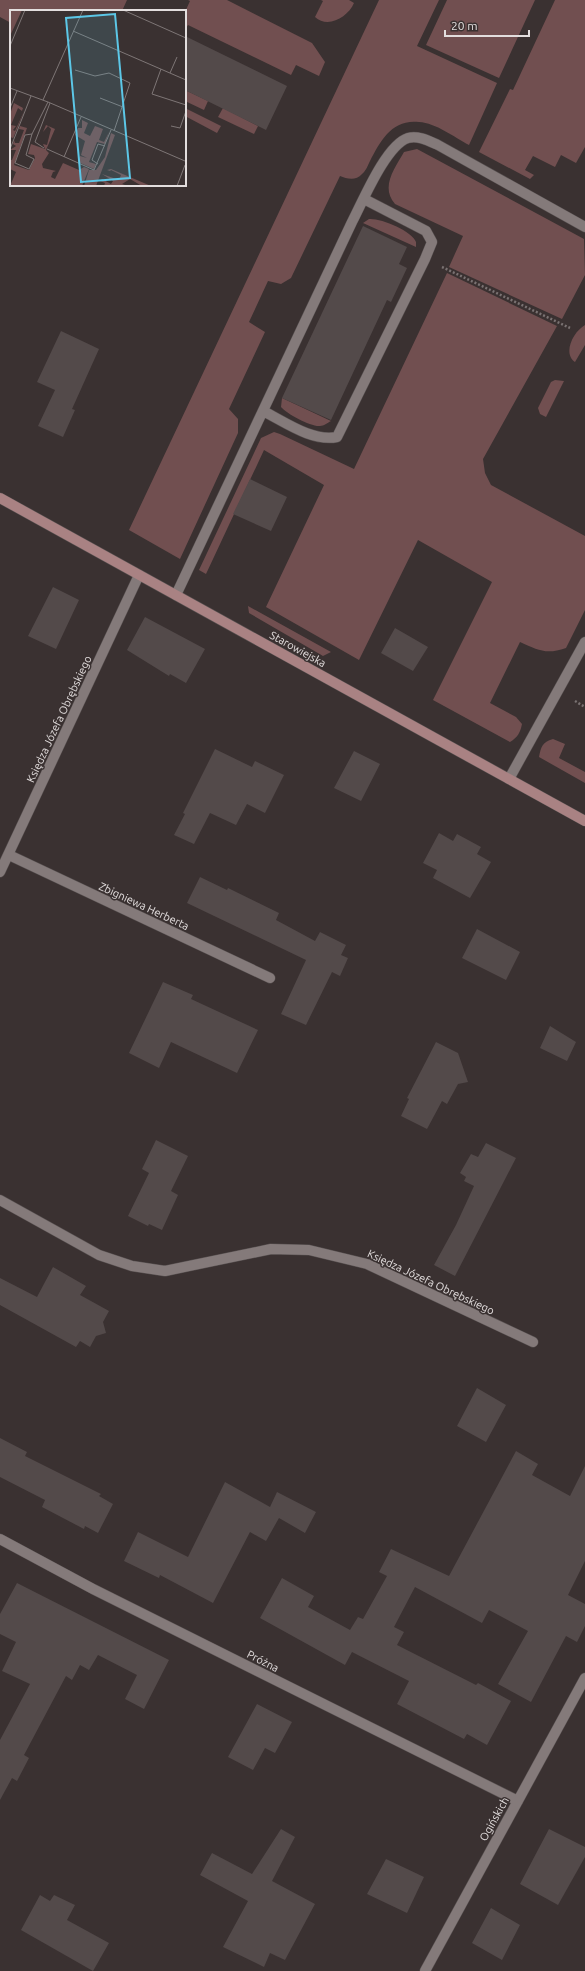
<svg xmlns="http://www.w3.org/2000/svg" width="585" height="1971" viewBox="0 0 585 1971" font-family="Ubuntu,sans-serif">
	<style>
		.green { fill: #714f50 }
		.building { fill: #534a4a }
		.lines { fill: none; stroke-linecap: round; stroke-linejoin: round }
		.service-casing { stroke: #575050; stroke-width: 11 }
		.minor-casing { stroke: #575050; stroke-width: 11 }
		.secondary-casing { stroke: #575050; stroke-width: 11 }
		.path { stroke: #7a7272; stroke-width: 2.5; stroke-dasharray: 2 2; stroke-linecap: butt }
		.service { stroke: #847a7a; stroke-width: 10 }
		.minor { stroke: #847a7a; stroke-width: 10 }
		.secondary { stroke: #a98283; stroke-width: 10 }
		.labels { text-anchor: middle; stroke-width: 3; stroke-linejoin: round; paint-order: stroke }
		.street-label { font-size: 11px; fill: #e3dede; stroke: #3a3131 }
		.inset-road { fill: none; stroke: #7e7676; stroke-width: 1 }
		.view { fill: #5cc7e7; fill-opacity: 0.15; stroke: #5cc7e7; stroke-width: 2 }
		.inset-edge { fill: none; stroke: #e3dede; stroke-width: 2 }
	</style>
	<rect width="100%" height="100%" fill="#3a3131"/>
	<!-- green -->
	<path class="green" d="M 0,0 L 127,0 L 122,11 L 11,11 L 11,23 L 0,17 Z
		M 188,0 L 227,0 L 312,43 L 325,62 L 319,76 L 296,65 L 291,75 L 188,25 L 185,30 L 185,12 L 190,1 Z
		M 321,0 L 349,0 L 354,3 C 348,17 328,29 315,17 L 323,1 Z
		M 379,0 L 439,0 L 417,46 L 497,83 L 469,145 C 454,137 436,123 419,122 C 392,119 381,140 370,161 C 368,165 366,171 362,174 C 356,181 347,179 340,176 L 291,278 L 281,284 L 268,281 L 249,322 L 265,332 L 229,409 L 238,419 L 238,433 L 180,559 L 129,530 Z
		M 447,0 L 535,0 L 499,78 L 426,45 Z
		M 555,0 L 585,0 L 585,147 L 576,163 L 561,155 L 555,167 L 533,156 L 525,170 L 534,175 L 530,179 L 479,152 L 510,89 L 513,90 Z
		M 185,90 L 208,101 L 204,110 L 185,101 Z
		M 185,108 L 221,126 L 217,133 L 185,116 Z
		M 223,108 L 258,126 L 254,134 L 218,117 Z
		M 417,149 L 584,239 L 585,275 L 562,319 L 449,267 L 463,236 L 395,204 C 380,187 395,168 404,152 Z
		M 369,219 C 381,218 412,231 416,242 L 416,247 L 363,223 Z
		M 447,273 L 557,326 L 483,459 L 485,473 L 491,485 L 585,536 L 585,610 L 566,648 C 546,655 538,650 520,642 L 490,703 L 516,717 L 522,724 C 520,733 518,737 510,742 L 433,700 L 492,582 L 418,540 L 359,660 L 266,607 L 324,485 L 264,450 L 206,574 L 199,570 L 261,438 L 274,432 L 280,434 L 354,469 Z
		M 585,325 L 585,345 L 575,362 C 562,353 574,331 585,325 Z
		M 555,380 L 564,381 L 546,417 L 540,414 L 538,408 L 551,382 Z
		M 282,398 L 331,421 C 327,423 324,426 320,426 C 311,427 287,414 281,407 Z
		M 248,606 L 331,652 L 323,656 L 249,613 Z
		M 553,739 L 565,744 L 559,758 L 585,772 L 585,783 L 539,757 C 541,747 542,742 553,739 Z"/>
	<!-- building -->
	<path class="building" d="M 185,36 L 287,86 L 266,130 L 185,90 Z
		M 363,226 L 407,247 L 399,264 L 407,268 L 391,302 L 387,300 L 331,420 L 282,398 Z
		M 61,331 L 99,349 L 72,409 L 75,410 L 63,437 L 38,426 L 55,390 L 37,382 Z
		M 250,479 L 287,497 L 271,531 L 233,514 Z
		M 53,587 L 79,600 L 56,649 L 28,636 Z
		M 145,617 L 205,649 L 186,683 L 170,674 L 169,676 L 127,650 Z
		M 395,628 L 428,647 L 413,671 L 381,653 Z
		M 215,749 L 252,767 L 255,761 L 284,775 L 265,813 L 247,804 L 236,825 L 210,813 L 194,844 L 174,835 L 185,814 L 183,813 Z
		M 354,751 L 380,764 L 361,801 L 334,788 Z
		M 439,833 L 453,841 L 457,834 L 481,847 L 477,854 L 491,862 L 470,898 L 433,878 L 437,870 L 423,863 Z
		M 200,877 L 227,890 L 228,888 L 279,913 L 276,920 L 315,941 L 320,932 L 346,945 L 341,955 L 348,958 L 340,976 L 332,972 L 306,1025 L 281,1014 L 306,960 L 187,903 Z
		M 477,929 L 520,952 L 506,980 L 462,958 Z
		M 163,982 L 193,995 L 191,999 L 258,1030 L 237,1073 L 171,1042 L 159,1068 L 129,1053 Z
		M 550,1026 L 576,1042 L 567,1061 L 540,1048 Z
		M 436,1042 L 458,1053 L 468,1082 L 458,1084 L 447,1104 L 442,1101 L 427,1129 L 401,1116 L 409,1099 L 407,1098 Z
		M 156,1140 L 188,1156 L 171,1191 L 178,1195 L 162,1230 L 149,1224 L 148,1226 L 128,1216 L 149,1173 L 142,1169 Z
		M 486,1143 L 516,1158 L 455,1276 L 434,1265 L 456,1225 L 474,1186 L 464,1181 L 466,1177 L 460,1173 L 471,1154 L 478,1157 Z
		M 53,1267 L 86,1286 L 80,1295 L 109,1311 L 103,1322 L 106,1333 L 96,1336 L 90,1347 L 80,1341 L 76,1347 L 0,1305 L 0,1278 L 37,1297 Z
		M 477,1388 L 506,1405 L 486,1442 L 457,1426 Z
		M 0,1438 L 27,1452 L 25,1456 L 101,1494 L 99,1496 L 113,1504 L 98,1533 L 85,1526 L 84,1529 L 42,1507 L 45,1500 L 0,1477 Z
		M 516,1451 L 538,1464 L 532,1475 L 570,1496 L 585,1466 L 585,1561 L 568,1595 L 585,1604 L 585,1626 L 577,1642 L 566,1636 L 531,1702 L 498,1684 L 528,1631 L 489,1610 L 482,1623 L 415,1587 L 394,1627 L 404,1632 L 397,1645 L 476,1685 L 478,1683 L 511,1701 L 487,1745 L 467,1734 L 464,1739 L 397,1704 L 409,1681 L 352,1652 L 345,1665 L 260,1618 L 282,1578 L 314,1596 L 308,1607 L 350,1630 L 358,1617 L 363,1619 L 387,1576 L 379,1572 L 391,1549 L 449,1576 Z
		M 225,1482 L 270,1507 L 277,1492 L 316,1512 L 305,1533 L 279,1518 L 266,1541 L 250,1532 L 213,1603 L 160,1575 L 159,1578 L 124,1561 L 138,1532 L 188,1557 Z
		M 17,1583 L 169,1660 L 144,1709 L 125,1699 L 137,1675 L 98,1655 L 89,1670 L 80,1665 L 72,1680 L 66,1676 L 24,1755 L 29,1758 L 17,1781 L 12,1778 L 0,1800 L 0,1740 L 30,1684 L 2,1671 L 16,1642 L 0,1634 L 0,1614 Z
		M 257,1704 L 292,1722 L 275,1753 L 265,1748 L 253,1770 L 228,1757 Z
		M 281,1829 L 295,1837 L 272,1881 L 315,1904 L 285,1960 L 270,1953 L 264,1967 L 223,1947 L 248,1901 L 200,1875 L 212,1853 L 252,1874 Z
		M 549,1829 L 585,1847 L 585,1857 L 558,1905 L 520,1884 Z
		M 386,1859 L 424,1877 L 407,1913 L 367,1894 Z
		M 40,1895 L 50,1901 L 54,1895 L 75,1905 L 67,1920 L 109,1943 L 93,1971 L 21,1930 Z
		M 491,1908 L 520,1925 L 502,1960 L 472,1943 Z"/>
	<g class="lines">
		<defs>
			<path id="service" d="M 263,411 C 285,422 312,442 337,437 L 425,259 L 432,242 L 426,231 L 364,199
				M 176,595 L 352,222 C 363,201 386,145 408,138 C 418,135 429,141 438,145 L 585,227
				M 509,779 L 585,642"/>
			<path id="minor" d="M 9,855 L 270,978
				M 0,872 L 139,575
				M 0,1200 L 99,1255 L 132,1266 L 165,1271 L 271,1249 L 309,1250 L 367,1264 L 533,1342
				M 0,1539 L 93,1589 L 518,1801
				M 425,1971 L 585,1678"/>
			<path id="secondary" d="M 0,498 L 585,821"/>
		</defs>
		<!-- service casing -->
		<use href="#service" class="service-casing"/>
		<!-- minor casing -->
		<use href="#minor" class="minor-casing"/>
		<!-- secondary casing -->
		<use href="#secondary" class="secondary-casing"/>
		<!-- path -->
		<path class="path" d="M 442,267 L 570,328
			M 575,701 L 585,707"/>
		<!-- service -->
		<use href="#service" class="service"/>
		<!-- minor -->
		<use href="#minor" class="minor"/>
		<!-- secondary -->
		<use href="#secondary" class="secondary"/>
	</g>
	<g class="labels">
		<!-- street labels -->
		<g class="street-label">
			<text transform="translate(298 649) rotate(29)" y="4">Starowiejska</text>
			<text transform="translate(59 719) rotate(-65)" y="4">Księdza Józefa Obrębskiego</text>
			<text transform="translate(144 906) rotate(25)" y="4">Zbigniewa Herberta</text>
			<text transform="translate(431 1282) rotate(25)" y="4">Księdza Józefa Obrębskiego</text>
			<text transform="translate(263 1661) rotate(27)" y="4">Próżna</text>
			<text transform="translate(494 1819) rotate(-61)" y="4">Ogińskich</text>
		</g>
	</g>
	<!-- overview -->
	<g transform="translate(10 10)">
		<rect width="176" height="176" fill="#3a3131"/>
		<path d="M 0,0 L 12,0 L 0,26 ZM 4,93 L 13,98 L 12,101 L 8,98 L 1,115 L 6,116 L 3,120 L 5,121 L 15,99 L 0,136 L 3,128 L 0,127 L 0,104 ZM 72,110 L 78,113 L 74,123 L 80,126 L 85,116 L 93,119 L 89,130 L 94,132 L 99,122 L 95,134 L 87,132 L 79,152 L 86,154 L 84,159 L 68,152 L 70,146 L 77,148 L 71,145 L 75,131 L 65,125 L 68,118 L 72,118 ZM 36,115 L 45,119 L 36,140 L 39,143 L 32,154 L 33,158 L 46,161 L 43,162 L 41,167 L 45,169 L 53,153 L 69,160 L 74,157 L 79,159 L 72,176 L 0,176 L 6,162 L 0,159 L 0,150 L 2,150 L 6,140 L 0,140 L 6,136 L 3,134 L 4,130 L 5,133 L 9,133 L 14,120 L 9,119 L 10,116 L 17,118 L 4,155 L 19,160 L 25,148 L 24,145 L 18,144 L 21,134 L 35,139 L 33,134 L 37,135 L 41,119 L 38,116 L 33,122 ZM 101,123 L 105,125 L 86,176 L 81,176 L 84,167 L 81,176 L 74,176 L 79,160 L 86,160 L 95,147 ZM 101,160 L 100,161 L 97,160 L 101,159 L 141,176 L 132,176 L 120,169 L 112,174 L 118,176 L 107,176 L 105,173 L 107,176 L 94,176 L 95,173 L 90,171 L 92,169 L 101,174 L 103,171 L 92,164 L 109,170 L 111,165 Z" fill="#714f50"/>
		<path class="inset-road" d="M 113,0 L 176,28M 63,21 L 176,70M 0,36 L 15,0M 151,59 L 142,84 L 176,95M 65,60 L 85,66 L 99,63 L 120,73 L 104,121M 160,63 L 167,47M 0,78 L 38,92 L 175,151M 90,88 L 113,97M 33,90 L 73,0M 0,98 L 7,81M 161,116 L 170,118 L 176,101M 22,124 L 15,125 L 5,153 L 19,159 L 24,149 L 16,145 L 22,124 L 38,92M 34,138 L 25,132 L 40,93M 0,139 L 21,86M 37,139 L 84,160 L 101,120M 54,147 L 71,107M 88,154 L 82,150 L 88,134 L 95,136M 167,176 L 175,155"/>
		<path class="view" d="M 105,4 L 120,168 L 71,172 L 56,8 Z"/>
		<rect width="176" height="176" class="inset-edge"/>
	</g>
	<!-- scale -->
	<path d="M445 30v6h84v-6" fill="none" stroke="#e3dede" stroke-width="2"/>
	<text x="451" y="30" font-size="12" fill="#e3dede" stroke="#3a3131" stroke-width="3" paint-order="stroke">20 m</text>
</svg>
